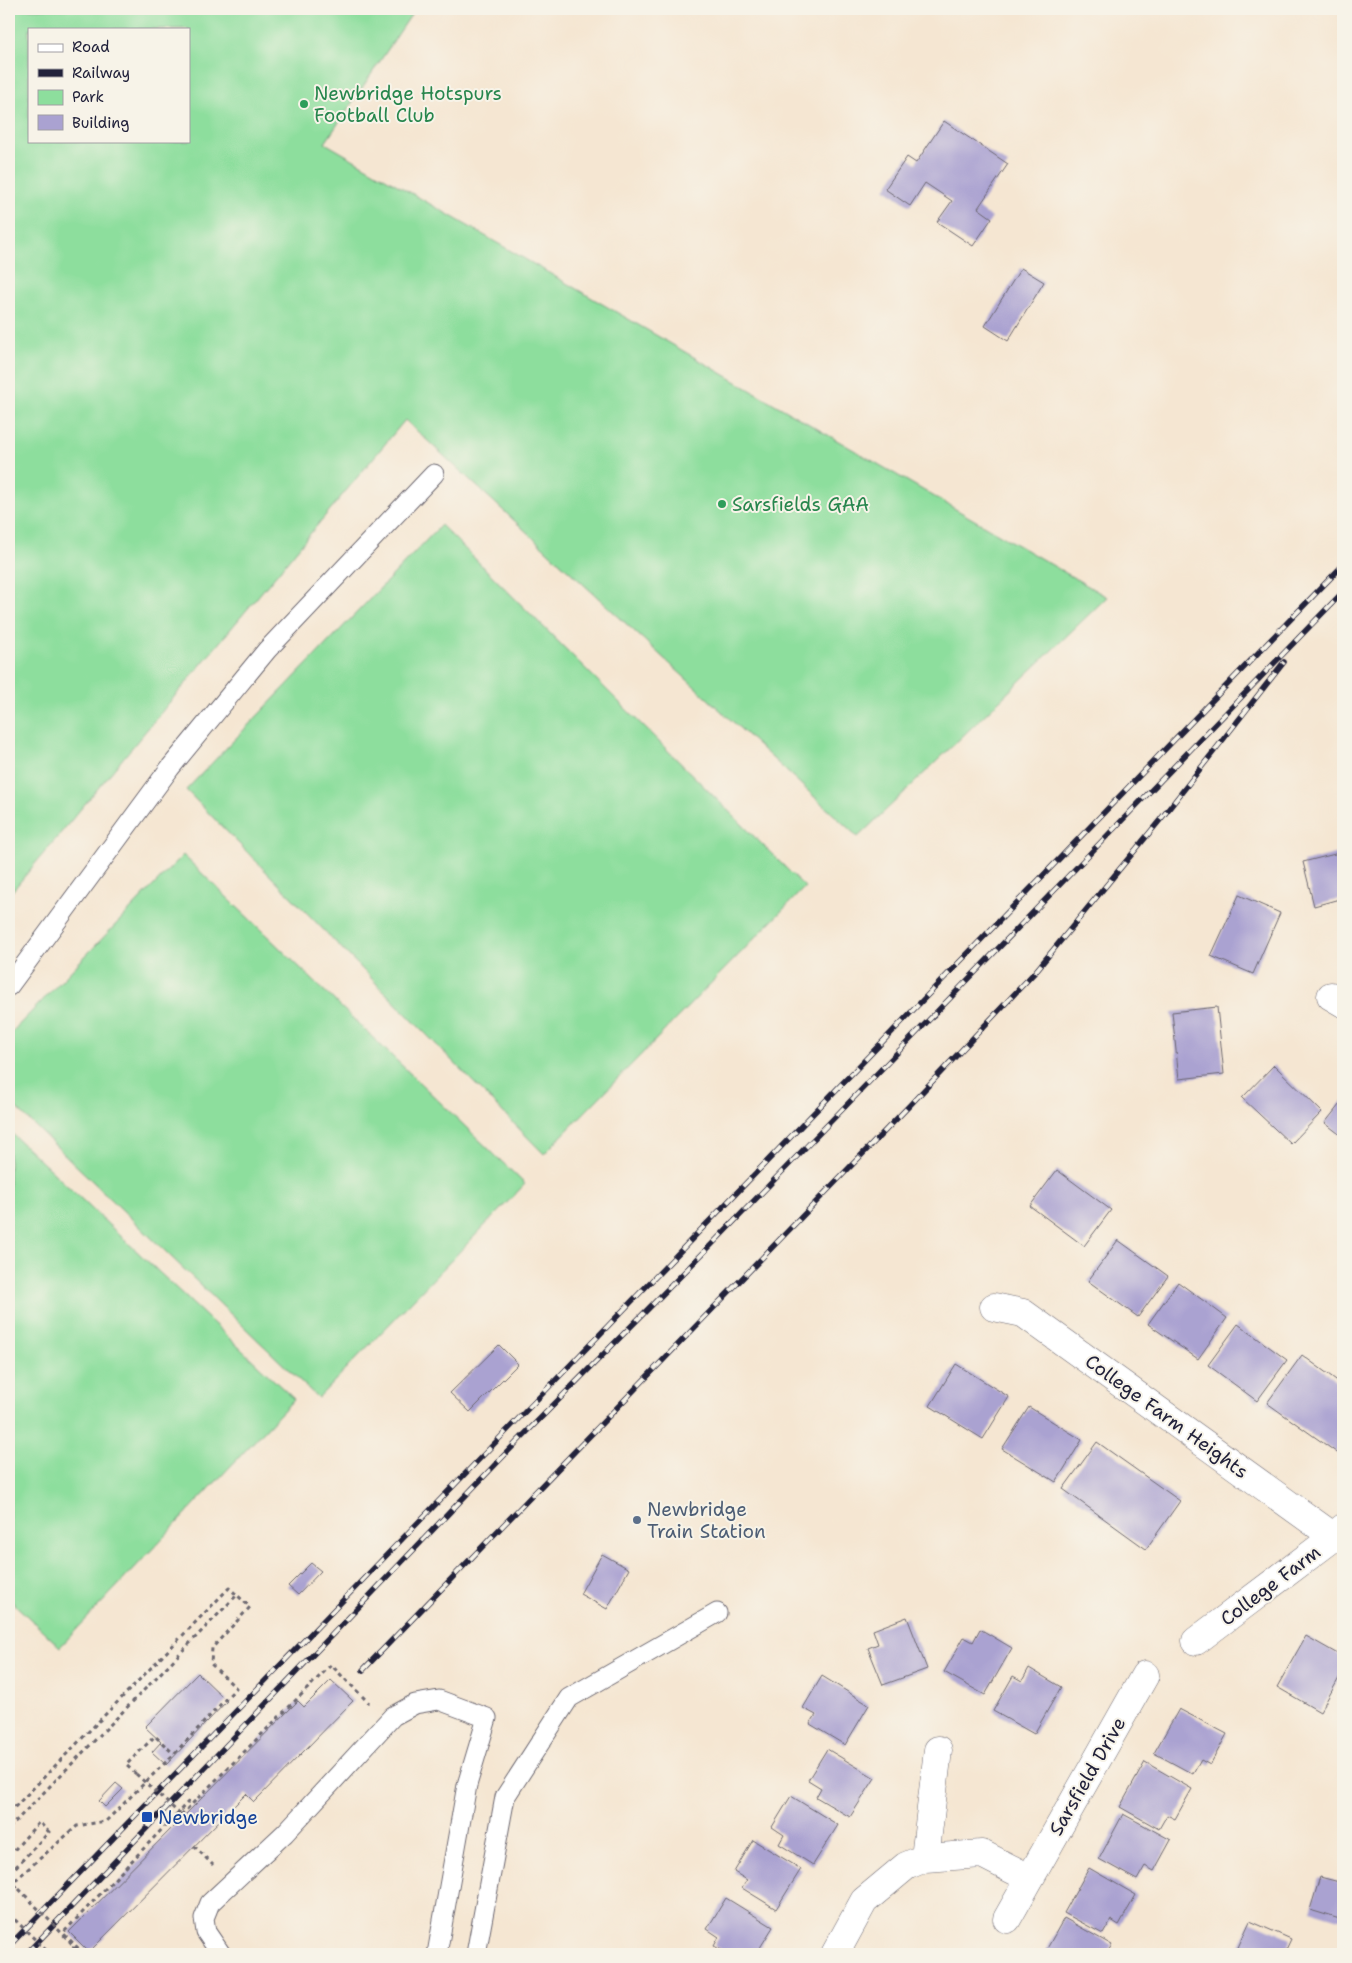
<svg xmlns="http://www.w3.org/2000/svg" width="1352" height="1963" viewBox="0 0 1352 1963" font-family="'Shantell Sans',sans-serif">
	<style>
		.green { fill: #8dde9d; stroke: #58806c; fill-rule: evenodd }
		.building { fill: #aaa2d1 }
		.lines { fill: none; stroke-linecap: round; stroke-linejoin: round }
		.service-casing { stroke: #6c6770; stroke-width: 21 }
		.minor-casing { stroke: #6c6770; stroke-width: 29 }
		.path { stroke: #6c6770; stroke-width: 3; stroke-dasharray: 4 4; stroke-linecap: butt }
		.service { stroke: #fff; stroke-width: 19 }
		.minor { stroke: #fff; stroke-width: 28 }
		.rail-casing { stroke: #22223b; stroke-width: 5.5 }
		.rail { stroke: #f7f3e8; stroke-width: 4; stroke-dasharray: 11; stroke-linecap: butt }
		.path-bridge { stroke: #6c6770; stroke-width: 3; stroke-dasharray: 4 4; stroke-linecap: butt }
		.leisure-dot { fill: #2e9e5b; stroke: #f7f3e8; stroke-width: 2 }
		.service-dot { fill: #5c6f8a; stroke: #f7f3e8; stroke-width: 2 }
		.transit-dot { fill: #1a4fb4; stroke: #f7f3e8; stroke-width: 2 }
		.labels { text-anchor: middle; stroke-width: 4; stroke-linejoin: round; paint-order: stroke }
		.leisure-label { font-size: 19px; fill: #27864d; stroke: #f7f3e8; text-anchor: start }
		.street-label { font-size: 19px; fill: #22223b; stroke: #f7f3e8 }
		.service-label { font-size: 19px; fill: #4e5e75; stroke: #f7f3e8; text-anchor: start }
		.transit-label { font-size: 19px; fill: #164399; stroke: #f7f3e8; text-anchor: start }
	</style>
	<rect width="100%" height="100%" fill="#f7f3e8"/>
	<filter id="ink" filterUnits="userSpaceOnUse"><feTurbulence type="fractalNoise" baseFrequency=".02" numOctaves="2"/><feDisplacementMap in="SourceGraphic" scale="10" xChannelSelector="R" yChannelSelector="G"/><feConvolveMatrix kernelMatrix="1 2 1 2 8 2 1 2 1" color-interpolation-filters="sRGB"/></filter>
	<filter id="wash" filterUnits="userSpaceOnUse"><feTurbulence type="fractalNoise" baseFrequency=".0096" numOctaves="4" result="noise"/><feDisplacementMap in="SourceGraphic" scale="20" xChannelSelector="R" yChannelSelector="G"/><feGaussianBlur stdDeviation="1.12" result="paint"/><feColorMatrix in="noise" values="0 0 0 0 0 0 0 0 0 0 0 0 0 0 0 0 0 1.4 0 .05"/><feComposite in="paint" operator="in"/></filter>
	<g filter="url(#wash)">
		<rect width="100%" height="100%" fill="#f5e6d2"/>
		<!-- green -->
		<path class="green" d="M 9,9 L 415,9 L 325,143 L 1107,597 L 858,837 L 405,420 L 9,895 ZM 29,29 L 189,29 L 189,141 L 29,141 Z
			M 441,525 L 805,887 L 544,1154 L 186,790 Z
			M 183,855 L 525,1184 L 318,1398 L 9,1101 L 9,1035 Z
			M 9,1131 L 294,1399 L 60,1647 L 9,1599 Z"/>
		<g id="blocks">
			<!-- building -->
			<path class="building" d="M 944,121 L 1008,164 L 978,208 L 992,218 L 973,246 L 937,222 L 952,201 L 925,183 L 910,206 L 885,189 L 907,157 L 916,163 Z
				M 1021,268 L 1044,282 L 1008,341 L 985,326 Z
				M 1343,852 L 1343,898 L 1314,906 L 1303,862 Z
				M 1239,895 L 1280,913 L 1253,974 L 1211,956 Z
				M 1217,1007 L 1224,1074 L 1179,1079 L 1172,1012 Z
				M 1274,1065 L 1322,1112 L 1291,1144 L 1242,1098 Z
				M 1343,1100 L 1343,1137 L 1325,1123 Z
				M 1057,1170 L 1111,1210 L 1084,1246 L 1030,1206 Z
				M 1118,1240 L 1168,1276 L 1138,1317 L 1088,1281 Z
				M 1178,1282 L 1227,1318 L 1198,1359 L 1148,1324 Z
				M 1238,1324 L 1287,1360 L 1257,1401 L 1208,1365 Z
				M 499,1345 L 518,1364 L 470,1412 L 450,1393 Z
				M 1302,1355 L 1343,1385 L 1343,1457 L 1267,1403 Z
				M 956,1364 L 1009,1397 L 983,1439 L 930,1406 Z
				M 1029,1407 L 1082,1440 L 1056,1482 L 1002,1449 Z
				M 1097,1442 L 1180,1501 L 1146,1549 L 1063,1489 Z
				M 602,1554 L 629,1569 L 607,1609 L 580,1594 Z
				M 311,1563 L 321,1571 L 298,1595 L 288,1586 Z
				M 907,1617 L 927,1669 L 883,1685 L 868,1648 L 878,1644 L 873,1630 Z
				M 980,1629 L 1012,1648 L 985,1695 L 944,1672 L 964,1637 L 973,1642 Z
				M 1306,1636 L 1343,1657 L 1343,1671 L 1320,1712 L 1277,1687 Z
				M 1029,1668 L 1061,1687 L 1034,1734 L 993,1711 L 1013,1676 L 1022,1681 Z
				M 198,1673 L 227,1701 L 166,1765 L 152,1752 L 161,1742 L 145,1727 Z
				M 822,1676 L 869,1705 L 845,1745 L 810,1724 L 816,1715 L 803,1708 Z
				M 331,1680 L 353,1701 L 254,1802 L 246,1794 L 89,1952 L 69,1932 L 298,1701 L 304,1707 Z
				M 1179,1709 L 1227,1734 L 1210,1765 L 1201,1760 L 1193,1774 L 1154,1753 Z
				M 827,1749 L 875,1778 L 850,1817 L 816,1797 L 821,1788 L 808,1780 Z
				M 1145,1762 L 1192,1789 L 1175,1819 L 1167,1815 L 1159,1829 L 1120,1807 Z
				M 116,1783 L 123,1789 L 105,1807 L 99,1801 Z
				M 791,1796 L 838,1825 L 813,1865 L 779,1844 L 784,1835 L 772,1827 Z
				M 1123,1814 L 1171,1840 L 1154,1871 L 1145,1866 L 1137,1880 L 1099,1859 Z
				M 753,1840 L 801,1869 L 776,1909 L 742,1888 L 747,1880 L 734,1872 Z
				M 1089,1868 L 1136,1895 L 1119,1925 L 1111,1920 L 1103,1934 L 1064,1913 Z
				M 1320,1877 L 1343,1883 L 1343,1920 L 1310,1910 Z
				M 726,1898 L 773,1927 L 756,1954 L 729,1954 L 714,1946 L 719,1937 L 707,1929 Z
				M 1064,1918 L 1112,1945 L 1106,1954 L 1044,1954 Z
				M 1250,1921 L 1291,1939 L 1284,1954 L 1235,1954 Z"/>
		</g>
	</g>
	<g filter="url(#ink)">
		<use href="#blocks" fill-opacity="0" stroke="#6c6770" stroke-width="1"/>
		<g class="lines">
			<defs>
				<path id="service" d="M 9,986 L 170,768 L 267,650 L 434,474
					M 221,1954 L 206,1932 L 204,1918 L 210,1903 L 285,1833 L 393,1716 L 415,1704 L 439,1700 L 487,1718 L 467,1785 L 437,1954
					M 476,1954 L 505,1797 L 569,1698 L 717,1613"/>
				<path id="minor" d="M 1331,996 L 1343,1003
					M 994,1307 L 1023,1313 L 1334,1537
					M 1196,1641 L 1334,1537 L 1343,1528
					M 925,1858 L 938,1750
					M 1007,1919 L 1145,1675
					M 835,1954 L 864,1901 L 906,1866 L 925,1858 L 982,1854 L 1029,1878"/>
			</defs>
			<!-- service casing -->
			<use href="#service" class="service-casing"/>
			<!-- minor casing -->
			<use href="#minor" class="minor-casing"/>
			<!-- path -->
			<path class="path" d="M 136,1774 L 126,1765 L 155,1736 L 174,1754
				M 9,1813 L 229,1588 L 237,1595
				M 181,1815 L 331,1665 L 369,1703
				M 9,1828 L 237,1595 L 250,1607 L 212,1648 L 211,1664 L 236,1688 L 174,1754 L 106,1821 L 77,1826 L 12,1883
				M 194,1846 L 213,1865
				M 9,1856 L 39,1822 L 49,1832 L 9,1874
				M 9,1879 L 19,1889
				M 67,1954 L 74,1947
				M 84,1954 L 63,1933 L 188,1802 L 191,1805"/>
			<!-- service -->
			<use href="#service" class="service"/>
			<!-- minor -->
			<use href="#minor" class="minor"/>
			<defs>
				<path id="rail" d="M 363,1670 L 910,1105 L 1035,972 L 1160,820 L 1284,662
					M 9,1946 L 1343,565
					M 26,1954 L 516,1443 L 716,1240 L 1343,592"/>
			</defs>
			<!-- rail casing -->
			<use href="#rail" class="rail-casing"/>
			<!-- rail -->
			<use href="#rail" class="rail"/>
			<!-- path-bridge -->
			<path class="path-bridge" d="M 136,1774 L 181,1815
				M 19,1889 L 81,1953 L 80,1954
				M 9,1914 L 50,1954"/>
		</g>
	</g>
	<!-- markers -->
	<g class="leisure-dot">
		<circle cx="304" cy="104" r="5"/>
		<circle cx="722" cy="504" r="5"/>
	</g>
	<circle class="service-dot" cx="637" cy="1520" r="5"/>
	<rect class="transit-dot" x="141" y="1811" width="12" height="12" rx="2.5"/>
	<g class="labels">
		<!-- leisure labels -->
		<g class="leisure-label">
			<text x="314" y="100">Newbridge Hotspurs<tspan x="314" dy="22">Football Club</tspan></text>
			<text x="732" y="511">Sarsfields GAA</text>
		</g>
		<!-- street labels -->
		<g class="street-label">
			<text transform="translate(1167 1416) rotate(36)" y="7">College Farm Heights</text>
			<text transform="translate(1270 1585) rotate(-37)" y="7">College Farm</text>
			<text transform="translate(1087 1776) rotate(-60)" y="7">Sarsfield Drive</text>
		</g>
		<!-- service labels -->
		<g class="service-label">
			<text x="647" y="1516">Newbridge<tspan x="647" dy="22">Train Station</tspan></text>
		</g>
		<!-- transit labels -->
		<g class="transit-label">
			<text x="158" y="1824">Newbridge</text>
		</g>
	</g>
	<!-- margin -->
	<rect width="1352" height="1963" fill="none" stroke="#f7f3e8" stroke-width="30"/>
	<!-- legend -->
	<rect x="28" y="28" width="162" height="115" fill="#f7f3e8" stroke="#a29fa3"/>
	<rect x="38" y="44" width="25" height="8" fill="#ffffff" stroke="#a29fa3"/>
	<text x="72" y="52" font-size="15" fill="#22223b">Road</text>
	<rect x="38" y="69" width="25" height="8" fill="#22223b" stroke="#a29fa3"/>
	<text x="72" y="78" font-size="15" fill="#22223b">Railway</text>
	<rect x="38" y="90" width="25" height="15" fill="#8dde9d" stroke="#a29fa3"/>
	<text x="72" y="102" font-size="15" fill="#22223b">Park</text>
	<rect x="38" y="115" width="25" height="15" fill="#aaa2d1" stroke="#a29fa3"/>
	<text x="72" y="128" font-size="15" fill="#22223b">Building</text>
</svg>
